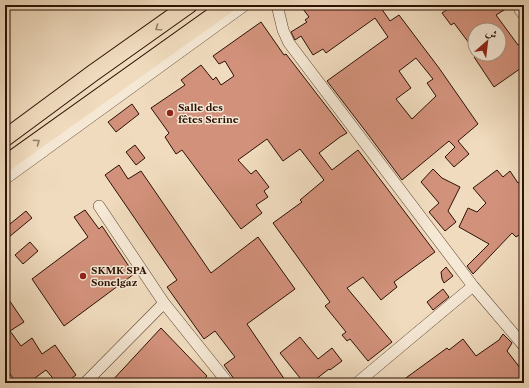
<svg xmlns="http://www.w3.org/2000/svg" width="529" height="388" viewBox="0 0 529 388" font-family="'Libre Caslon Text',Amiri,serif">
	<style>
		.building { fill: #d2917b; stroke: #2c1204; fill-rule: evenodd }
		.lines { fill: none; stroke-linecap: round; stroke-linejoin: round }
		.minor-casing { stroke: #5d4432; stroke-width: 12 }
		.highway-casing { stroke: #2c1204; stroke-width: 18 }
		.minor { stroke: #f5e8d5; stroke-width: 11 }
		.highway { stroke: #f0dbbe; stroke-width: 16 }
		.oneway { stroke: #98816a }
		.poi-dot { fill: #8f2418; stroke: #f5e8d5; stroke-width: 1.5 }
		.labels { text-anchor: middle; stroke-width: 3; stroke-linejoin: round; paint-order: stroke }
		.poi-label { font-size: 10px; font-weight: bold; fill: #2c1204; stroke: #f5e8d5; text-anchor: start }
	</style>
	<rect width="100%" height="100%" fill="#f0dbbe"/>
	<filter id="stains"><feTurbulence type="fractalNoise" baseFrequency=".005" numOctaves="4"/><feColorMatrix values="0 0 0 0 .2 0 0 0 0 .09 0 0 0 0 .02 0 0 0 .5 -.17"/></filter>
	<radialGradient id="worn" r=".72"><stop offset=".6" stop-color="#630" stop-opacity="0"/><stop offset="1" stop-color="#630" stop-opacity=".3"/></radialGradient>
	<!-- building -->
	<path class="building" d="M 300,5 L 379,5 L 390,21 L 399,15 L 439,68 L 478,124 L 458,141 L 469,154 L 454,167 L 445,157 L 455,147 L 449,141 L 402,180 L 367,133 L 327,81 L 388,37 L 375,18 L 326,53 L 323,49 L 313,55 L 301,36 L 295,40 L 291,32 L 307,22 L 305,20 L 309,17 ZM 416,58 L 433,79 L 427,83 L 436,96 L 412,119 L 396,99 L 411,88 L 399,71 Z
		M 454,5 L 512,5 L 496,15 L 518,45 L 524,41 L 524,66 L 494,87 L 474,57 L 478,54 L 499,54 L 499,30 L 475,30 L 475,51 L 454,23 L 451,25 L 442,13 Z
		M 261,22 L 284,55 L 286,54 L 347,133 L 340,137 L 319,153 L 332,170 L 358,150 L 435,252 L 394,282 L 397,287 L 381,300 L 363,277 L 347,288 L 392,342 L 368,361 L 350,339 L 347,341 L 342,335 L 346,332 L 325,306 L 330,302 L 273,223 L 302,202 L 300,200 L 324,180 L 300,149 L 283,161 L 267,139 L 238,160 L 251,174 L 256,170 L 269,187 L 264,191 L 268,197 L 256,205 L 262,213 L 241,229 L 182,150 L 176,154 L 165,137 L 169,133 L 151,108 L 185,85 L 181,80 L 201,65 L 213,80 L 216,77 L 221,85 L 234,76 L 225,61 L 219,64 L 213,56 Z
		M 132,104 L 139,114 L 116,132 L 108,122 Z
		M 135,145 L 145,158 L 136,165 L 126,152 Z
		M 119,165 L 128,179 L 141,171 L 211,273 L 258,237 L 295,289 L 247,324 L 287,383 L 237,383 L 224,365 L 235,357 L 215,331 L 204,339 L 167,287 L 177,280 L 105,175 Z
		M 433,169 L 442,178 L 460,187 L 448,211 L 456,222 L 445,231 L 429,212 L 439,203 L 421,182 Z
		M 497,170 L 503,177 L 510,171 L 518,183 L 524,179 L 524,232 L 516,237 L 512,233 L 473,274 L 467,266 L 489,244 L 459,227 L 468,208 L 477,212 L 486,203 L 473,188 Z
		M 85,210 L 99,229 L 102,226 L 134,274 L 64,326 L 32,279 L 88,237 L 74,217 Z
		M 26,211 L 32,218 L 9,237 L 5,232 L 5,228 Z
		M 30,242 L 38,251 L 23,264 L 15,255 Z
		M 446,267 L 453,276 L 444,283 L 442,279 L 441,272 Z
		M 443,289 L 449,297 L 433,310 L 427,302 Z
		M 5,294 L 24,322 L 10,331 L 21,346 L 32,338 L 42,354 L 55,345 L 76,375 L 66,383 L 57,383 L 46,370 L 28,383 L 16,383 L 5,366 Z
		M 161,328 L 207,376 L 201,383 L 110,383 Z
		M 503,334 L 512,343 L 507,351 L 524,373 L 524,383 L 399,383 L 447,348 L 449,350 L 463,339 L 476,356 L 499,340 Z
		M 300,337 L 318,359 L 332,348 L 342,361 L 330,370 L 329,369 L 311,383 L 304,383 L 280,353 Z"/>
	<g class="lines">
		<defs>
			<path id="minor" d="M 277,5 L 283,30 L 289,43 L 473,286 L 524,346
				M 520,10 L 524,15
				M 5,179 L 245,5
				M 99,206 L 164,303 L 228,383
				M 85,383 L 164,303
				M 357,383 L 473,286"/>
			<path id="highway" d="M 5,138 L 93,73 L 189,5
				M 5,164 L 228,5"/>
		</defs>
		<!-- minor casing -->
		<use href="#minor" class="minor-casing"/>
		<!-- highway casing -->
		<use href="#highway" class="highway-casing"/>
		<!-- minor -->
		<use href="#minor" class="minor"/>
		<!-- highway -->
		<use href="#highway" class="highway"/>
	</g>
	<!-- one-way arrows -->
	<defs><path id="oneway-chevron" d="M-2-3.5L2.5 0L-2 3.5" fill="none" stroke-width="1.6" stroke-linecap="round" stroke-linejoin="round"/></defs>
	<g class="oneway">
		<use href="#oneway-chevron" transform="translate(158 28) rotate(145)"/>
		<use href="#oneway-chevron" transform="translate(37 142) rotate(-36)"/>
	</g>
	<!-- markers -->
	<g class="poi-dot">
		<circle cx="170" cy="113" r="4"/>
		<circle cx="83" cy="276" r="4"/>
	</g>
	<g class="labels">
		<!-- poi labels -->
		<g class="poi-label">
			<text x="178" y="111">Salle des<tspan x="178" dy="12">fêtes Serine</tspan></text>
			<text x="91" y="274">SKMK SPA<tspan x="91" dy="12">Sonelgaz</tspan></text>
		</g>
	</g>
	<!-- margin -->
	<rect width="529" height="388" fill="none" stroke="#f0dbbe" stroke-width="20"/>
	<rect x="6" y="6" width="517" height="376" fill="none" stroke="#2c1204" stroke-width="2"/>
	<rect x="10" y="10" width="509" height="368" fill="none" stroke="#2c1204"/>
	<!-- north arrow -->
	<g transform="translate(487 42) rotate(28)"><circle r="19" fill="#f5e8d5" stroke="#a59281"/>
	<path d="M0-3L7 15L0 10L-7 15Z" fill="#8f2418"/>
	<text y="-6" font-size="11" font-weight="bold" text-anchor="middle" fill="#2c1204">ش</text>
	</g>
	<rect width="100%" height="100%" filter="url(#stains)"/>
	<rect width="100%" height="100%" fill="url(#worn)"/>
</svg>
